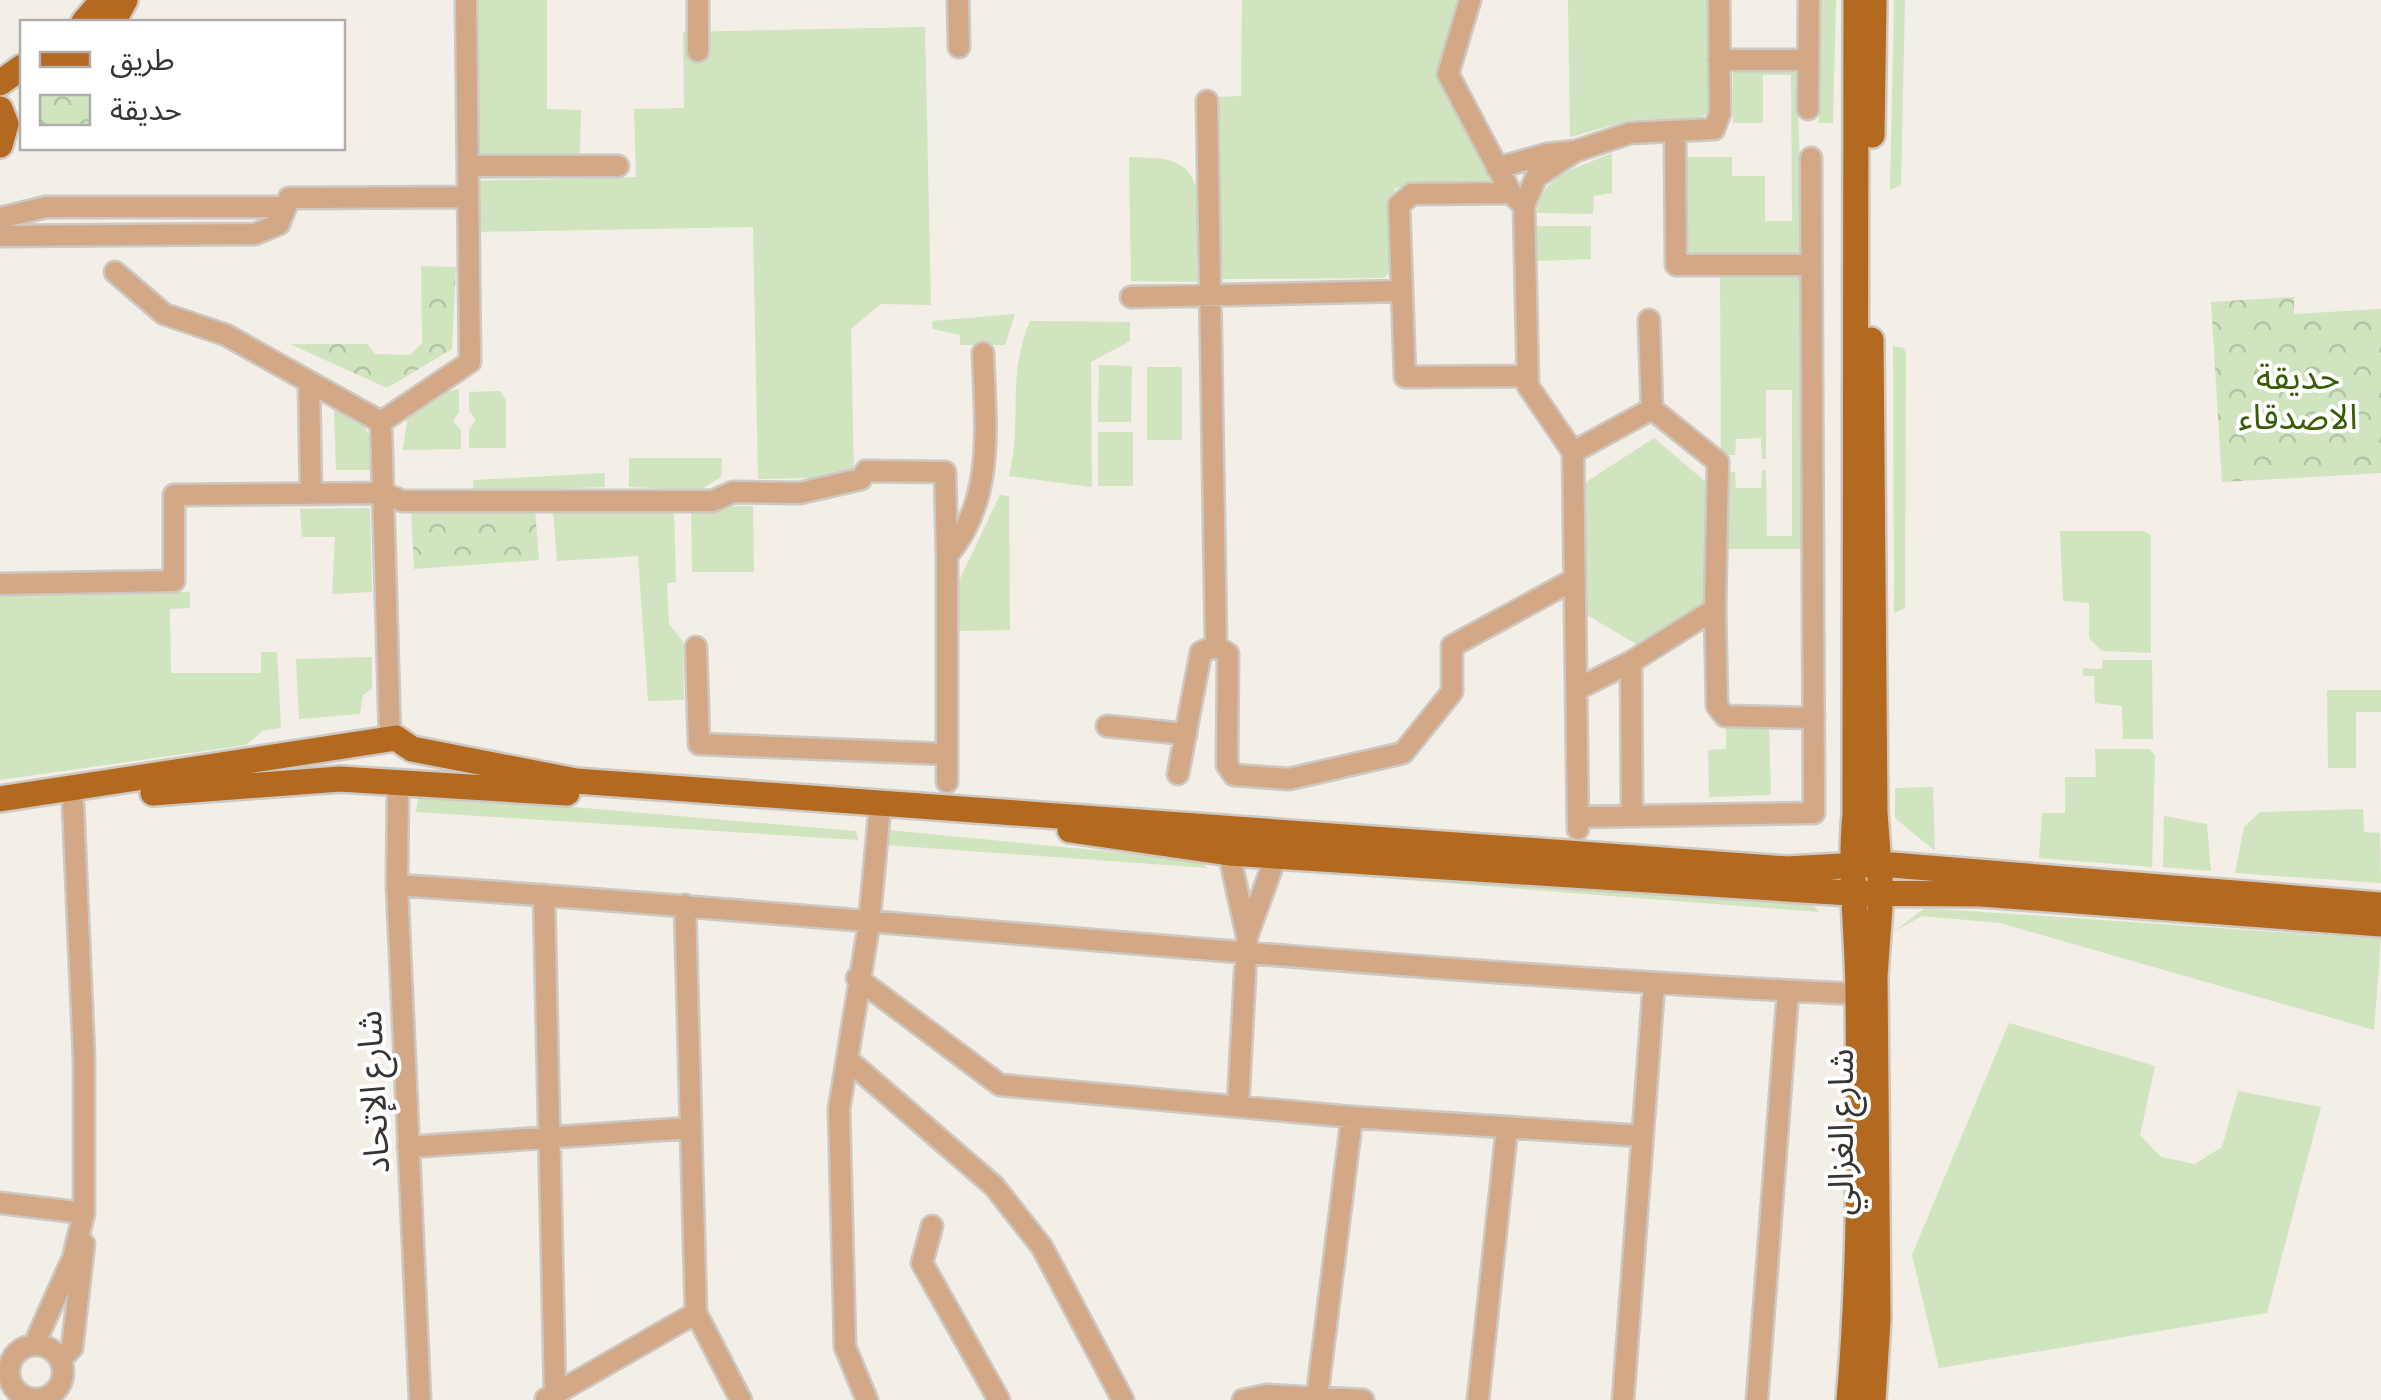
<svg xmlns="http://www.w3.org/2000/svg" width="2381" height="1400" viewBox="0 0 2381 1400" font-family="Commissioner,'Noto Sans Arabic',sans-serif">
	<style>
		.green { fill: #cfe4bf }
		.park { fill: url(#park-crowns) }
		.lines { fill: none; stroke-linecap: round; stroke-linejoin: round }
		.minor-casing { stroke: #cdc9c2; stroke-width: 25 }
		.major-casing { stroke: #cdc9c2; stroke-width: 30 }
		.minor { stroke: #d2a887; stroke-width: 20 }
		.major { stroke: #b3691f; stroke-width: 25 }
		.labels { text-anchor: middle; stroke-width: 8; stroke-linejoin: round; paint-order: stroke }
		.park-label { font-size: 35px; fill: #385d02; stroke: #fff }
		.street-label { font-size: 35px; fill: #373532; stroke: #fff }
	</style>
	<defs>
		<pattern id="park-crowns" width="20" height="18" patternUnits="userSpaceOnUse" patternTransform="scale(2.5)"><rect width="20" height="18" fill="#cfe4bf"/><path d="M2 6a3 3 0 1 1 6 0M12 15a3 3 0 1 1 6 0" fill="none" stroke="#b2c4a5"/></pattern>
	</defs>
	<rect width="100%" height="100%" fill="#f3eee6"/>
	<!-- green -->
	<path class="green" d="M 476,0 L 547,0 L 547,109 L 581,110 L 580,155 L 475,154 Z
		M 1242,0 L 1461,0 L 1442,77 L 1444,94 L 1497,185 L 1395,188 L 1392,269 L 1384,278 L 1221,279 L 1219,97 L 1241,96 Z
		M 1568,0 L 1708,0 L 1710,110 L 1701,118 L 1631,120 L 1570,137 Z
		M 1819,0 L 1836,0 L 1833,123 L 1819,123 Z
		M 1894,0 L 1905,0 L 1901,185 L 1890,190 Z
		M 925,27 L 931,305 L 881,304 L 851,329 L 854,477 L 758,479 L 753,227 L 475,232 L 474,181 L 636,177 L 634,109 L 684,108 L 683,32 Z
		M 1796,70 L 1804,254 L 1686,255 L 1685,157 L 1732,157 L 1732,176 L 1765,176 L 1765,221 L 1792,221 L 1791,75 L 1763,75 L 1763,123 L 1733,123 L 1733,72 Z
		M 1612,153 L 1612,193 L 1594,196 L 1593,214 L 1537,213 C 1539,175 1581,167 1612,153 Z
		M 1129,157 C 1159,159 1185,154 1197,188 L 1197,282 L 1131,281 Z
		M 1536,226 L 1591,226 L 1591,259 L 1537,261 Z
		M 1720,272 L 1801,272 L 1802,549 L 1727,549 L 1726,472 L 1735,472 L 1736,488 L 1761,488 L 1762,470 L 1766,470 L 1767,536 L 1792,536 L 1792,390 L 1766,390 L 1766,459 L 1762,459 L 1761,438 L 1736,439 L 1735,455 L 1721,455 Z
		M 1015,314 L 1005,345 L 960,345 L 960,335 L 933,329 L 932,321 Z
		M 1030,321 L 1130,322 L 1130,341 L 1091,362 L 1092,487 L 1009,476 C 1023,420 1006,378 1030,321 Z
		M 1893,346 L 1904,348 L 1906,354 L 1905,608 L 1894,613 Z
		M 1099,365 L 1132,366 L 1131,422 L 1098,422 Z
		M 1147,367 L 1182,367 L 1182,440 L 1147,440 Z
		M 459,389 L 459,412 L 453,421 L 461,430 L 461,449 L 403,450 L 408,413 L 437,394 Z
		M 500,391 L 506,400 L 506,448 L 469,448 L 469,430 L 476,420 L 469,411 L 469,392 Z
		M 334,409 L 356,410 L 371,440 L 370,470 L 336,470 Z
		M 1098,432 L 1133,432 L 1133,486 L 1098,486 Z
		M 1654,438 L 1706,482 L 1707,601 L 1638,645 L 1585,614 L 1583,484 Z
		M 629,458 L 722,458 L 721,477 L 700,490 L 629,487 Z
		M 605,473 L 605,487 L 473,491 L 473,480 Z
		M 1000,495 L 1009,496 L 1010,630 L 957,631 L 957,585 Z
		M 753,506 L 754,572 L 692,572 L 691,507 Z
		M 674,507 L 676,582 L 667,583 L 669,624 L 683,641 L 684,700 L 648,701 L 638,556 L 557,561 L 553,510 Z
		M 370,508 L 372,592 L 332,594 L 335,537 L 302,537 L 300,509 Z
		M 2060,531 L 2144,531 L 2151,536 L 2151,653 L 2102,651 L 2089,638 L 2089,603 L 2063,601 Z
		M 0,591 L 190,592 L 190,608 L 170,609 L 171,673 L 261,673 L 261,652 L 277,652 L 281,728 L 264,730 L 246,745 L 0,780 Z
		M 372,657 L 372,689 L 363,695 L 360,714 L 299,719 L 296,659 Z
		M 2103,660 L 2152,660 L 2153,739 L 2123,739 L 2122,706 L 2095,703 L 2094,676 L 2083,676 L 2083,668 L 2102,669 Z
		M 2327,690 L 2381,690 L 2381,712 L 2356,712 L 2356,768 L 2328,768 Z
		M 1769,725 L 1771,795 L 1709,797 L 1708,750 L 1726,749 L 1726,726 Z
		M 2095,749 L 2150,749 L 2155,756 L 2152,867 L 2039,858 L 2042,813 L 2065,813 L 2065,777 L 2096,777 Z
		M 1933,787 L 1935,851 L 1895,818 L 1895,788 Z
		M 419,794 L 856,831 L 858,840 L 416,812 Z
		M 2363,809 L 2364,832 L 2380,833 L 2381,883 L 2235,873 L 2244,827 L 2260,812 Z
		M 2164,816 L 2207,824 L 2211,871 L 2163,867 Z
		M 888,830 L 1198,860 L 1208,868 L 886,845 Z
		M 1293,867 L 1808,901 L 1820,912 L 1288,871 Z
		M 1925,908 L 2381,939 L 2374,1030 L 2000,923 L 1922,916 L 1895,931 Z
		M 2009,1023 L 2155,1066 L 2140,1135 L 2161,1157 L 2195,1164 L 2222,1147 L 2238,1091 L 2321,1107 L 2267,1313 L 1939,1368 L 1912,1255 Z"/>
	<!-- park -->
	<path class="park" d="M 421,266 L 456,267 L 452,349 L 387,388 L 290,344 L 367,344 L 375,354 L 410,355 L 422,343 Z
		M 2294,297 L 2294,314 L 2381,309 L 2381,473 L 2222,482 L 2211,302 Z
		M 535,509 L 539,560 L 414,569 L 411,510 Z"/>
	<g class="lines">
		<defs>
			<path id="minor" d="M 698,0 L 698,51
				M 958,0 L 959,47
				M 1470,0 L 1448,74 L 1511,193 L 1524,206 L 1528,386 L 1573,452 L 1578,829
				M 1719,60 L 1808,60
				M 1207,101 L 1216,646 L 1228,654 L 1227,765 L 1234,775 L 1289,779 L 1403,753 L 1452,692 L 1452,646 L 1575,579
				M 1808,109 L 1809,0
				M 1675,132 L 1676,265 L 1811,265
				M 468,166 L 618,166
				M 1497,168 L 1547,154 L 1576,151 L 1630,133 L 1714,129 L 1720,113 L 1719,0
				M 1524,206 L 1536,177 L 1574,152
				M 0,218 L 46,207 L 286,207
				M 0,236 L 255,234 L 279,224 L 289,198 L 468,197
				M 115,272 L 164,314 L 226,335 L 381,422
				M 1402,291 L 1405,377 L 1528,376
				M 1131,297 L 1402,291 L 1399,205 L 1412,194 L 1511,193
				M 1649,320 L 1652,409
				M 309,382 L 311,494
				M 1573,452 L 1652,409 L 1718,462 L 1715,609 L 1631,662 L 1632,816
				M 0,584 L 174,581 L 174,495 L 384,493 L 402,501 L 713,501 L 733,492 L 800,493 L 861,479 L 866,471 L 945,472 L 947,556
				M 1715,609 L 1717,706 L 1725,716 L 1814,718
				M 696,647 L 699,744 L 946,754
				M 1577,689 L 1631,662
				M 1107,726 L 1186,734
				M 390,738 L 381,422 L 470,362 L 466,0
				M 1178,774 L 1201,652 L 1216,646
				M 398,781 L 397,885 L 420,1400
				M 947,782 L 947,556 C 996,498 985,424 983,353
				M 1578,817 L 1814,813 L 1811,158
				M 1229,853 L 1247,936 L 1276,856
				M 397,885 C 884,917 1370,971 1858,994
				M 544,895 L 555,1394
				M 685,905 L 696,1313 L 741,1400
				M 857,978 L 1000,1085 L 1352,1117 L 1642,1136
				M 848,1060 L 994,1186 L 1042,1247 L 1123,1400
				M 1238,1106 L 1247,936
				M 408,1147 L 691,1128
				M 0,1203 L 84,1213
				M 932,1226 L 922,1263 L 999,1400
				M 34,1345 L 73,1258 L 84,1213 L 84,1058 L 73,804
				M9 1372a27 27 0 1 1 54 0a27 27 0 1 1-54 0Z
				M 60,1360 L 72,1348 L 84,1244
				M 1317,1397 L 1352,1117
				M 546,1399 L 696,1313
				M 867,1400 L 845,1347 L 839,1109 L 869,924 L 879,817
				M 1243,1400 L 1267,1395 L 1363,1400
				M 1478,1400 L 1507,1128
				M 1623,1400 L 1654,983
				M 1757,1400 L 1788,991"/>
			<path id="major" d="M 84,22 L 103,0
				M 113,22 L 125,0
				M 0,83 L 22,67
				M 0,109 L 6,124 L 0,145
				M 1872,135 L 1874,0
				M 1871,340 L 1875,813 L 1881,893 L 1875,976 L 1878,1319 L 1873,1400
				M 153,793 L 340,779 L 567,793
				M 0,799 L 396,738 L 412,749 L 576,781 L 1787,869 L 1880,864 L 2381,905
				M 1070,830 L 1229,853 L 1850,893 L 1981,894 L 2381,924
				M 1849,1400 C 1861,1266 1859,1131 1858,997 C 1858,935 1849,876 1855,814 L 1856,0"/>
		</defs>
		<!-- minor casing -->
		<use href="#minor" class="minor-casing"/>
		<!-- major casing -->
		<use href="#major" class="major-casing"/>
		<!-- minor -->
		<use href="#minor" class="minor"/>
		<!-- major -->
		<use href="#major" class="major"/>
	</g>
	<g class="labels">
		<!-- park labels -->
		<g class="park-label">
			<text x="2298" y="389">حديقة<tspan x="2298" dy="40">الاصدقاء</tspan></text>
		</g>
		<!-- street labels -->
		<g class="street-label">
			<text transform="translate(373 1092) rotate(-93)" y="12">شارع الإتحاد</text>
			<text transform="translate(1841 1132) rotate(-90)" y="12">شارع الغزالي</text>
		</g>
	</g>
	<!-- legend -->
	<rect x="20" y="20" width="325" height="130" fill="#ffffff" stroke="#afaead" stroke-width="2.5"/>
	<rect x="40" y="52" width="50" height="15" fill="#b3691f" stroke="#afaead" stroke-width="2.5"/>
	<text x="110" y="70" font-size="30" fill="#373532">طريق</text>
	<rect x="40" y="95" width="50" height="30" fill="url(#park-crowns)" stroke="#afaead" stroke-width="2.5"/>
	<text x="110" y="120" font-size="30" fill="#373532">حديقة</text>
</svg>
